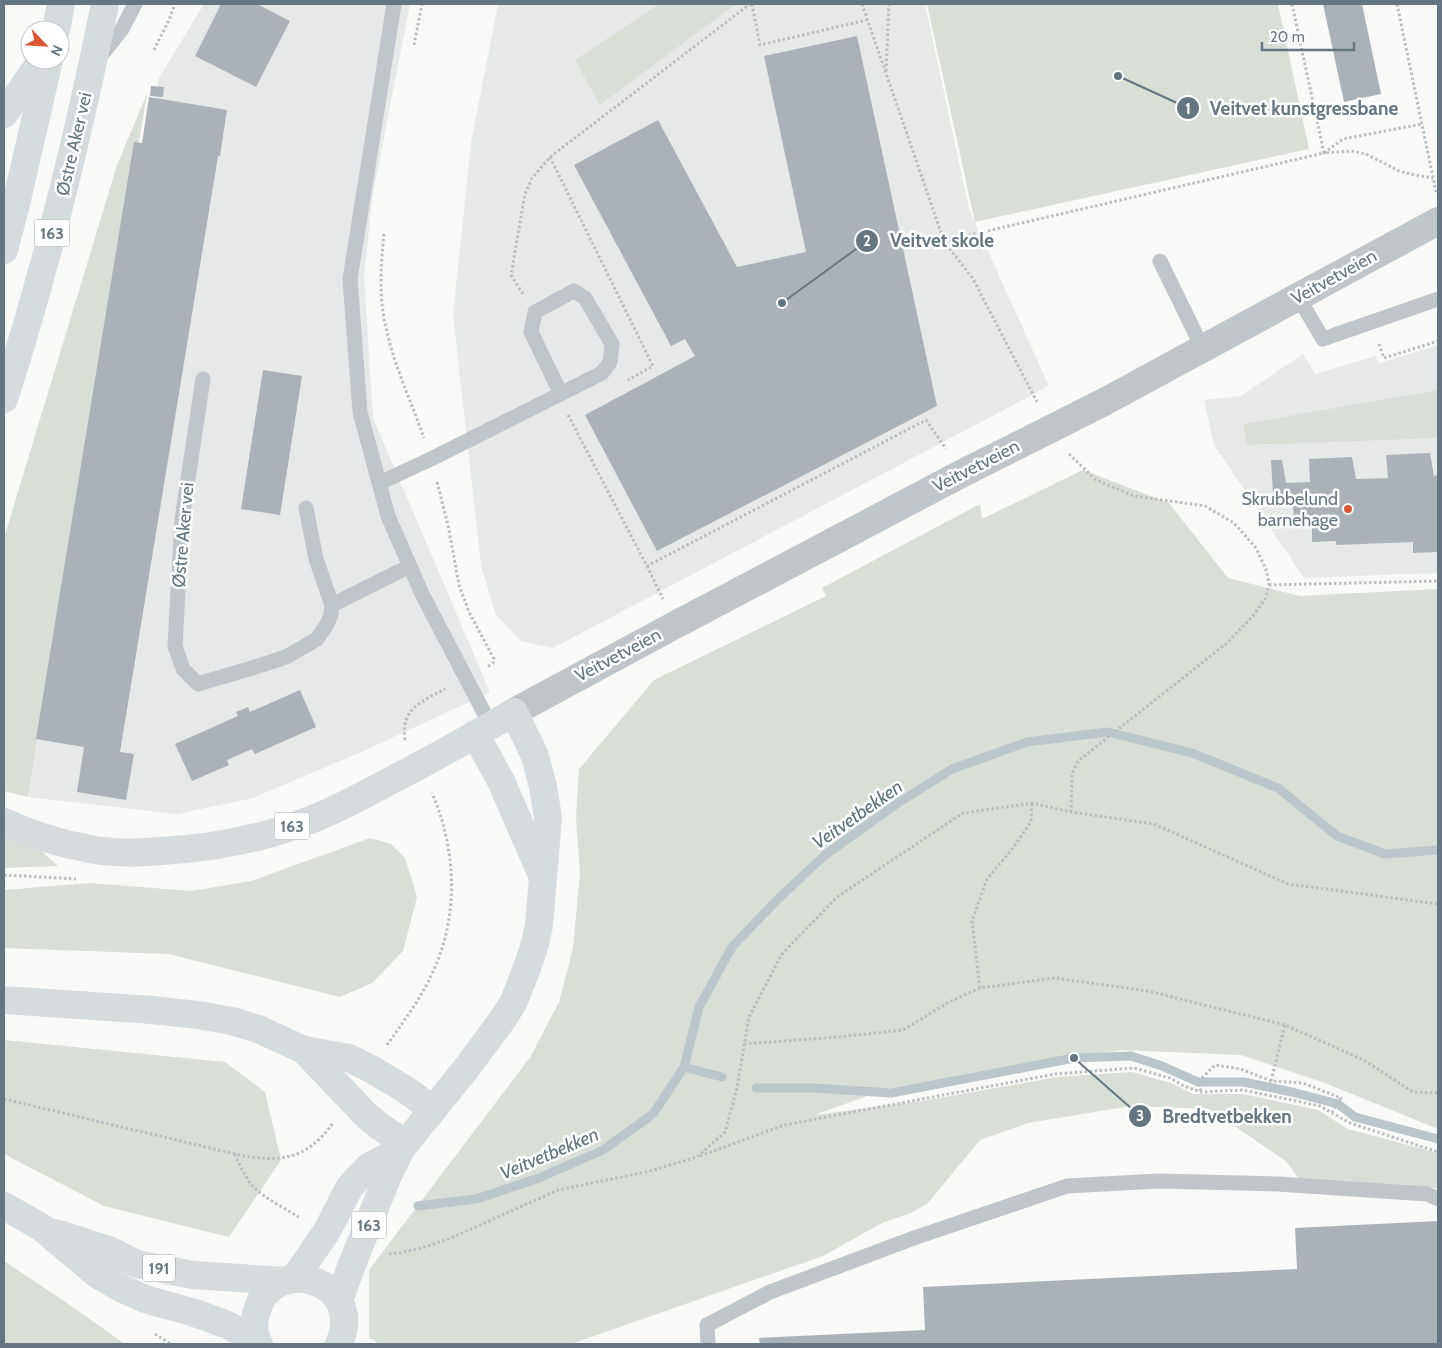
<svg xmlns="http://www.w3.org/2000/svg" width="1442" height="1348" viewBox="0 0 1442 1348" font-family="Cabin,sans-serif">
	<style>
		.built { fill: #e7e8e8 }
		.green { fill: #d9ded6 }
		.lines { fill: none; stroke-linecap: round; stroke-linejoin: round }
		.stream { stroke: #bac6ca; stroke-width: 9 }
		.building { fill: #aab2b8 }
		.path { stroke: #bbbec1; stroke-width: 3; stroke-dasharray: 2.5 2.5; stroke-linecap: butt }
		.service { stroke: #c0c5c9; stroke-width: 15 }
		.tertiary { stroke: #c0c5c9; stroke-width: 28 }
		.trunk { stroke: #d6dbde; stroke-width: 28 }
		.poi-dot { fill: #dd5634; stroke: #fff; stroke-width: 2 }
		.labels { text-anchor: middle; stroke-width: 5; stroke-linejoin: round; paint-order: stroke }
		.shield { fill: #fff; stroke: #949fa7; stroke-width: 1 }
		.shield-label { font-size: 16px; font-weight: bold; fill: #667681 }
		.street-label { font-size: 18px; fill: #667681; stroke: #fff }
		.poi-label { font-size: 18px; fill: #667681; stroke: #fff; text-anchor: end }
		.water-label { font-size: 19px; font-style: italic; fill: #60747b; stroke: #fff }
		.leader { fill: none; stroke: #667681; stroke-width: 2 }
		.callout-dot { fill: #667681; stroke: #fff; stroke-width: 2 }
		.mark-label { font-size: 15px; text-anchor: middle; font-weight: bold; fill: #fff }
		.callout-label { font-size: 19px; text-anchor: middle; font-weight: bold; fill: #667681; stroke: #fff; stroke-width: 5; stroke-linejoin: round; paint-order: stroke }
	</style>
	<rect width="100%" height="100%" fill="#f9f9f7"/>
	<!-- built -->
	<path class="built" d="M 204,4 L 410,4 L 373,193 L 364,275 L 373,418 L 490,692 L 366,750 L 253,798 L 177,814 L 28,797 L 159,78 Z
		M 498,4 L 925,4 L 969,209 L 1049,386 L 553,648 L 521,641 L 496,615 L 481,566 L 453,315 L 471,143 Z
		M 1438,345 L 1438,573 L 1304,578 L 1214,445 L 1204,400 L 1241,396 L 1303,354 L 1315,374 L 1376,356 L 1379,363 Z"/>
	<!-- green -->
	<path class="green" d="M 659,4 L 736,4 L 600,105 L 575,60 Z
		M 927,4 L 1278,4 L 1309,149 L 975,222 Z
		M 147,94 L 28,797 L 4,791 L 4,538 L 117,165 Z
		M 1438,390 L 1438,438 L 1247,445 L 1243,424 Z
		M 1083,470 L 1169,503 L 1228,578 L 1300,596 L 1438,589 L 1438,1129 L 1325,1083 L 1241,1055 L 1121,1050 L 890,1088 L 814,1115 L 922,1101 L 1057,1077 L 1132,1072 L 1171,1083 L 1193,1094 L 1243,1094 L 1318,1110 L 1348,1129 L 1438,1153 L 1438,1188 L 1299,1179 L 1286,1161 L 1209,1109 L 1131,1106 L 1028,1123 L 980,1140 L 928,1203 L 913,1212 L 882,1223 L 823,1256 L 571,1344 L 380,1344 L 369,1338 L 369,1270 L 531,1056 L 559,1002 L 573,948 L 580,873 L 576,818 L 579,769 L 654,680 L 826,596 L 822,588 L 980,504 L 982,519 Z
		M 4,835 L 35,845 L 58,866 L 4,868 Z
		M 370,838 L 391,844 L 405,858 L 417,897 L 403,951 L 372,983 L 340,997 L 169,954 L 4,948 L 4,890 L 90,883 L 191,891 L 251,881 Z
		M 4,1040 L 225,1062 L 265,1092 L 281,1160 L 229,1237 L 104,1206 L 4,1154 Z
		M 4,1261 L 64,1301 L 125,1344 L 4,1344 Z"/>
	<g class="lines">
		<!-- stream -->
		<path class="stream" d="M 684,1067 L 722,1077
			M 756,1088 L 815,1088 L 891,1093 L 1074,1058 L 1131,1056 L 1162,1066 L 1198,1082 L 1244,1082 L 1292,1092 L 1338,1104 L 1355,1117 L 1438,1139
			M 418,1206 L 476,1199 L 539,1178 L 603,1150 L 653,1114 L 684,1067 L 699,1007 L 732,947 L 778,899 L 825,855 L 895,805 L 952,769 L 1027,742 L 1108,732 L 1192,753 L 1278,788 L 1337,836 L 1385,854 L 1438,850"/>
	</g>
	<!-- building -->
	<path class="building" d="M 221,4 L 257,4 L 290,21 L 256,87 L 195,56 Z
		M 1323,4 L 1362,4 L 1381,94 L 1344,102 Z
		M 857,36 L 937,406 L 657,551 L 585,415 L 695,356 L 685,339 L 671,346 L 574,165 L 658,120 L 737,267 L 806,252 L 764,56 Z
		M 151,86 L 164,87 L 163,97 L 150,96 Z
		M 149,97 L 227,110 L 220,156 L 218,156 L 120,752 L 134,754 L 126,800 L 77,792 L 84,747 L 36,739 L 134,142 L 142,143 Z
		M 263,370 L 302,376 L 280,515 L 241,509 Z
		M 1430,453 L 1434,476 L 1438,475 L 1438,552 L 1413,553 L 1413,542 L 1336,545 L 1336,541 L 1312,542 L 1312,517 L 1294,518 L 1292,494 L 1273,495 L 1271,460 L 1282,460 L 1286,483 L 1310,482 L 1309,459 L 1352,457 L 1356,479 L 1388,478 L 1386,455 Z
		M 300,690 L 316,727 L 255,754 L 252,749 L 227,760 L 229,765 L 192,781 L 175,744 L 238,716 L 236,712 L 248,707 L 250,712 Z
		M 1438,1221 L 1438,1344 L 760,1344 L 759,1338 L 925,1330 L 923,1287 L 1297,1269 L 1295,1228 Z"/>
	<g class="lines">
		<!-- path -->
		<path class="path" d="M 752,4 L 760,45 L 867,20
			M 862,4 L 944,241 L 973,279 L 1037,402
			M 1292,4 L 1324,153 L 1351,151 L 1366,154 L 1399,171 L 1415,175 L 1433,178
			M 1397,4 L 1436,192
			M 414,45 L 422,4
			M 154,50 L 169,20 L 175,4
			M 886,71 L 889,4
			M 550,157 L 653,366 L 628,380
			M 384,234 C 381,261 379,290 384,318 C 391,359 410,398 424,438
			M 944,241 L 1324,153 L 1343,139 L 1422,124
			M 523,294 L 511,275 L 525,194 L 532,178 L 550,157 L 750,4
			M 1379,344 L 1384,358 L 1438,341
			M 568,415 L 647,566 L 926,420 L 946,449
			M 1069,454 L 1096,480 L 1134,496 L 1205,506 L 1234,523 L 1256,548 L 1267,572 L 1269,585 L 1265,599 L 1252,617 L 1227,643 L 1078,761 L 1072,774 L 1071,812
			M 437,482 L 448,525 L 459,585 L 469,612 L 494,659 L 493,663 L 486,668
			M 647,566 L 663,599
			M 1269,585 L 1438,581
			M 405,740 C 400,709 422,701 445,689
			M 4,875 L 76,879
			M 980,988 L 972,921 L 987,879 L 1013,848 L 1031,822 L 1032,803
			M 744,1044 L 838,1037 L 903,1030 L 949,1002 L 980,988 L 1055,978 L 1148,991 L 1285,1025 L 1364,1060 L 1413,1092 L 1438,1093
			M 387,1045 C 403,1022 420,1000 432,974 C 459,917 457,851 432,793
			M 1271,1081 L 1285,1025
			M 1201,1091 L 1198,1082 L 1215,1065 L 1241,1069 L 1271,1081 L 1303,1083 L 1341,1098 L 1332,1112
			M 4,1099 L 235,1154 C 278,1163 306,1161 333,1123
			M 235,1154 C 239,1164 244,1174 250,1183 C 261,1197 285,1208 300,1218
			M 700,1156 L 784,1125 L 1055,1074 L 1134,1068 L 1170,1078 L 1184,1086 L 1201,1092 L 1243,1090 L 1320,1106 L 1350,1123 L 1438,1152
			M 389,1254 L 400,1253 L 425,1247 L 451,1238 L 558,1190 L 650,1171 L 697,1157 L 725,1132 L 737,1088 L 749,1017 L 782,954 L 837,897 L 963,813 L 1032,803 L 1071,812 L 1154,824 L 1288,884 L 1438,904
			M 155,1334 L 171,1344"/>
		<!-- service -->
		<path class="service" d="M 394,4 L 350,279 L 360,412 L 388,516 L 422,594 L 491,726
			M 99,58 L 122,29 L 135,4
			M 1160,261 L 1203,349
			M 1298,297 L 1323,339 L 1438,299
			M 203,379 L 182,519 L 175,646 L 183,669 L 198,684 L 252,668 L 286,657 L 317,639 L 326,626 L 331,615 L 332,605 L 316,559 L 306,508
			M 379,483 L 431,459 L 602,373 L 610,362 L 612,344 L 585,298 L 574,291 L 535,312 L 531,332 L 561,394
			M 332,605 L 410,566
			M 708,1344 L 707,1325 L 770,1292 L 914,1238 L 1067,1186 L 1158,1181 L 1278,1184 L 1427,1194 L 1438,1199"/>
		<!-- tertiary -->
		<path class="tertiary" d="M 514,712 L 675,625 L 961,474 L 1104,402 L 1438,221"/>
		<!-- trunk -->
		<path class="trunk" d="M 56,30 L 61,4
			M 4,114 L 42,60
			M 4,250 L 15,208 L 49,60
			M 4,399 C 46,269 78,137 105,4
			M 475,734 L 501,781 L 541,873
			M 4,822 C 31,834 61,844 90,849 C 114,854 138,853 162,851 C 213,848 262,839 310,820 C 337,810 362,796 388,782 C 431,760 473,736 514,712 L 535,756 L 543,787 L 548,817 L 539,925 L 535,944 L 527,968 L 514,1001 L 503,1019 L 465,1070 L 401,1149 L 387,1178 L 351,1267 L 339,1301
			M 4,1000 L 152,1010 L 198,1015 L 232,1021 L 258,1029 L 304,1050 L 349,1058 L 371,1069 L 403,1088 L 433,1109
			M 304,1050 L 365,1114 L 379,1126 L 405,1143
			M 4,1206 L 41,1227 L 98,1275 L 123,1289 L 145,1299 L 195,1313 L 225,1324 L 256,1339
			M 56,1233 L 109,1250 L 137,1264 L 193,1275 L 284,1281
			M 294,1279 L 327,1231 L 349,1188 L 367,1168 L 401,1149
			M 259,1344 C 253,1334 253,1322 257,1311 C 272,1253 367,1279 339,1344"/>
	</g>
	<!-- markers -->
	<circle class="poi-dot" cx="1348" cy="509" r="5"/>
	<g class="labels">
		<!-- shield labels -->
		<g class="shield">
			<rect x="34.5" y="219.5" width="35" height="27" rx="4"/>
			<rect x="274.5" y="812.5" width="35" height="27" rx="4"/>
			<rect x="351.5" y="1211.5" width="35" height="27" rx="4"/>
			<rect x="143" y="1254.5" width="32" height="27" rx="4"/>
		</g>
		<g class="shield-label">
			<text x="52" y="239">163</text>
			<text x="292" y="832">163</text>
			<text x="369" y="1231">163</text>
			<text x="159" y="1274">191</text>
		</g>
		<!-- street labels -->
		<g class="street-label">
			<text transform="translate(74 144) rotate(-77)" y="6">Østre Aker vei</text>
			<text transform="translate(1334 277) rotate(-29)" y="6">Veitvetveien</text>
			<text transform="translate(976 466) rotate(-27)" y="6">Veitvetveien</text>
			<text transform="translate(183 535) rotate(-85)" y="6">Østre Aker vei</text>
			<text transform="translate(618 655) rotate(-28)" y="6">Veitvetveien</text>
		</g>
		<!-- poi labels -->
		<g class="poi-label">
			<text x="1338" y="505">Skrubbelund<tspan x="1338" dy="21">barnehage</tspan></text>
		</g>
		<!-- water labels -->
		<g class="water-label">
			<text transform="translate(857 814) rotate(-35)" y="7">Veitvetbekken</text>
			<text transform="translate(549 1153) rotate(-23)" y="7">Veitvetbekken</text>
		</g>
	</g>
	<!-- callouts -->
	<path class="leader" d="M1118 76L1188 108M782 303L867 241M1074 1058L1140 1116"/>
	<g class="callout-dot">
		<circle cx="1118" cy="76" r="5"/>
		<circle cx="782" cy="303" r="5"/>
		<circle cx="1074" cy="1058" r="5"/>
		<circle cx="1188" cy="108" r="12"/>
		<circle cx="867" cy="241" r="12"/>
		<circle cx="1140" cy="1116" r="12"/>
	</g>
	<g class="mark-label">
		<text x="1188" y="114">1</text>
		<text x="867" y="246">2</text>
		<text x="1140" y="1121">3</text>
	</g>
	<g class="callout-label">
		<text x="1304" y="115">Veitvet kunstgressbane</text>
		<text x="942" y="247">Veitvet skole</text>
		<text x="1227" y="1123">Bredtvetbekken</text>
	</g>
	<!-- border -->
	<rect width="1442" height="1348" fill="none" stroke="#667681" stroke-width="10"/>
	<!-- north arrow -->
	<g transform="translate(45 45) rotate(115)"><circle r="24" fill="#ffffff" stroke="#c2c8cd"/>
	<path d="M0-4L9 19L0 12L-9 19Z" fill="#dd5634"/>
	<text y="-8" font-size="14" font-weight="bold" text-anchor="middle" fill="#667681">N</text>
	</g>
	<!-- scale -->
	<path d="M1262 42v8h92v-8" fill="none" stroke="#667681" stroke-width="2.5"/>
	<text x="1270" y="42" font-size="15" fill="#667681" stroke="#ffffff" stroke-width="4" paint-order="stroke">20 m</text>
</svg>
